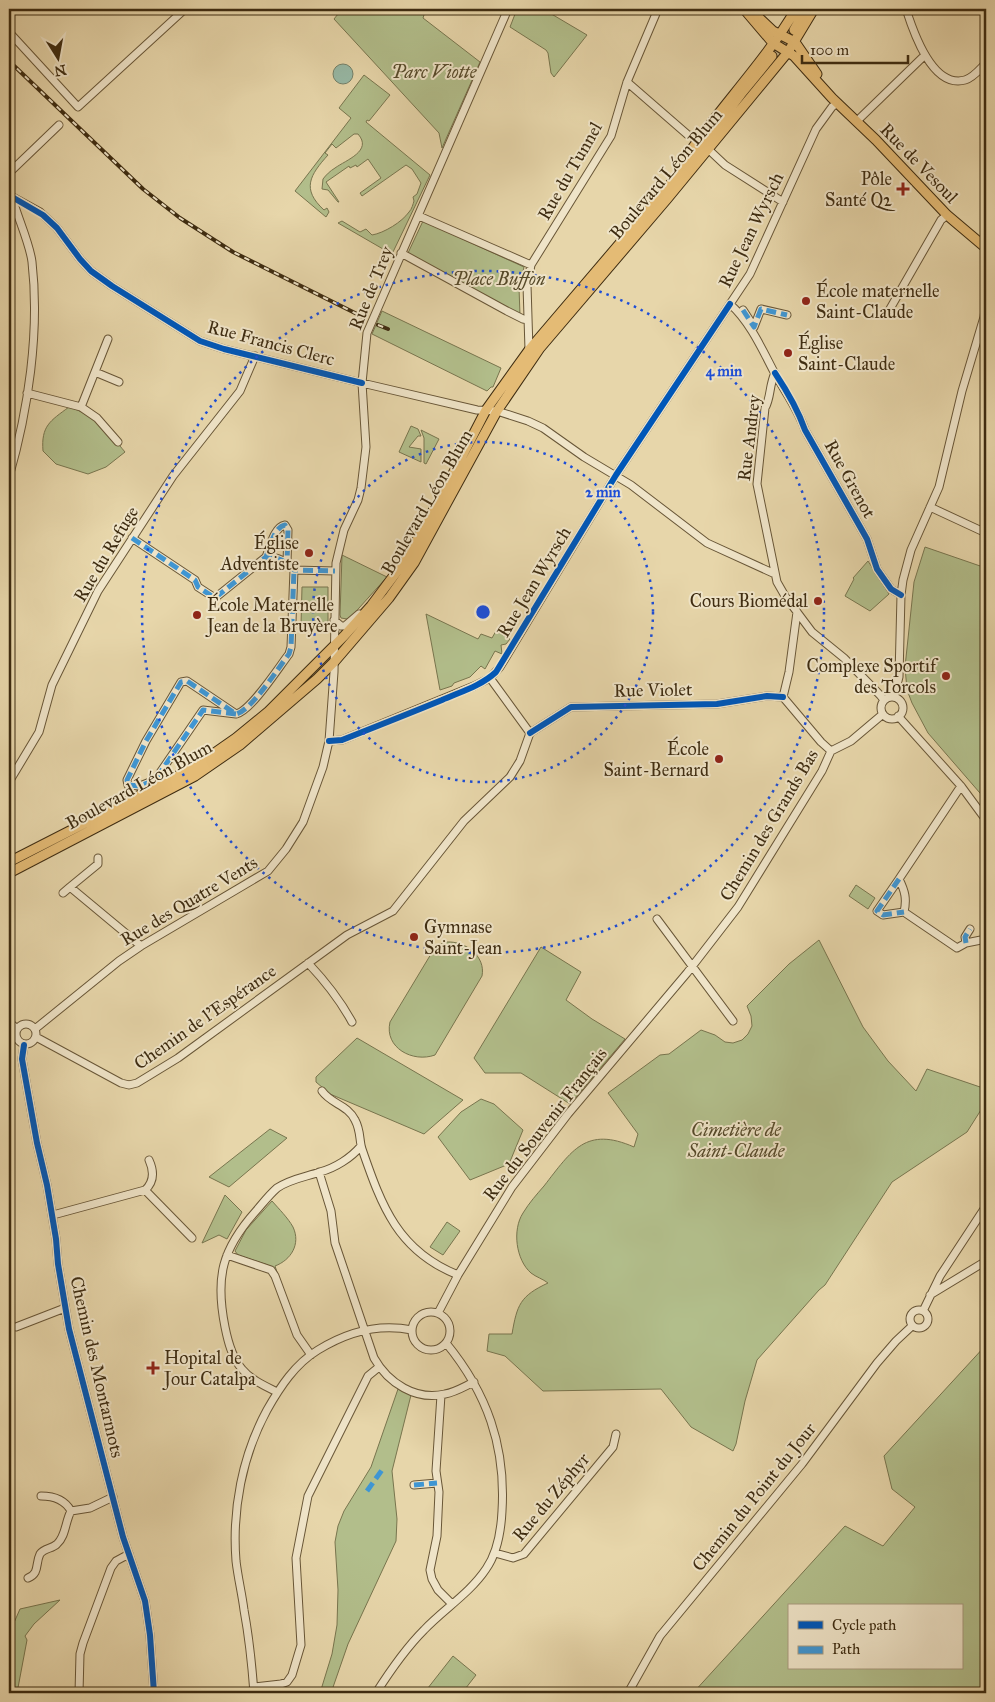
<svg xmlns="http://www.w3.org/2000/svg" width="995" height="1702" viewBox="0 0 995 1702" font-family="'IM FELL Great Primer',serif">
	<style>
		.green { fill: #b2be8b; stroke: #78754e; fill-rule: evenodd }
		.water { fill: #97b9a6; stroke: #73816a }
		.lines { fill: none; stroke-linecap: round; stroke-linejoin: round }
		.major-tunnel { stroke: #c5b48b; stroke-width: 9; stroke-dasharray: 9 4.5; stroke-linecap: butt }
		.minor-casing { stroke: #685637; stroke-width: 9 }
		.major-casing { stroke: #3e2c11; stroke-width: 11 }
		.minor { stroke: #efe4c8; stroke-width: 7 }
		.major { stroke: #e4bb75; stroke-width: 9 }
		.rail-casing { stroke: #3e2c11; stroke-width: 4 }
		.rail { stroke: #efe4c8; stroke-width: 2; stroke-dasharray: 5.5; stroke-linecap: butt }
		.quiet { stroke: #3f96d3; stroke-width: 5; stroke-dasharray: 10 5; stroke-linecap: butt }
		.cycleway-casing { stroke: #efe4c8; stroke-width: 9 }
		.cycleway { stroke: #0057b8; stroke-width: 6 }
		.ring { fill: none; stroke: #1d4ed8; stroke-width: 2.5; stroke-dasharray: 2.5 5 }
		.poi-dot { fill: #8f2418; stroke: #efe4c8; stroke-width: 2 }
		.labels { text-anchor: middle; stroke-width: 4; stroke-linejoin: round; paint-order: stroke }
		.park-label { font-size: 18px; font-style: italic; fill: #554929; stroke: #efe4c8 }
		.street-label { font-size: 18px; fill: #3e2c11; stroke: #efe4c8 }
		.poi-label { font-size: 18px; fill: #3e2c11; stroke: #efe4c8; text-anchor: end }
		.centre { fill: #1d4ed8; stroke: #efe4c8; stroke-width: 2.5 }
		.ring-label { font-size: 15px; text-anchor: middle; font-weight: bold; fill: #1d4ed8; stroke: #efe4c8; stroke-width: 4; stroke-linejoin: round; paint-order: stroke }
	</style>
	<rect width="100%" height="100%" fill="#e7d6aa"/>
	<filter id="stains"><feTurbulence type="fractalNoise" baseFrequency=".004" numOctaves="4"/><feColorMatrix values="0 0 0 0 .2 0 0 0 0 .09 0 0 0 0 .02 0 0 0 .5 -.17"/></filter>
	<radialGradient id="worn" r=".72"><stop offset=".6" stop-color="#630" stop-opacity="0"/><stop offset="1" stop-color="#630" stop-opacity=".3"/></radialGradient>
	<!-- green -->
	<path class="green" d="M 342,9 L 426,9 L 423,18 L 480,62 L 442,148 L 439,133 L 334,19 Z
		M 517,9 L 543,9 L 587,35 L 554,77 L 551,73 L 548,53 L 546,50 L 510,27 Z
		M 364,75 L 390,95 L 369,121 L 367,120 L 366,122 L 430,175 L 393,252 L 389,249 L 383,249 L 338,223 L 342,221 L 360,232 L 366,229 L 372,235 C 384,233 402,222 409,212 C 412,209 413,204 414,201 L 413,197 L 417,194 L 421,183 L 412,169 L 406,165 L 362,196 L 360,193 L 381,178 L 368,159 L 357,167 L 356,165 L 350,168 L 349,166 L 326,182 L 339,202 L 338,202 L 328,190 L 322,189 L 323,179 C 326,175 330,171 335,168 C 346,160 373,151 358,134 L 354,134 L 336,148 L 332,144 L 325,153 L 328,155 C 310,175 301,189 324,210 L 327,208 L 329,212 L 326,217 L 295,191 L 351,118 L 339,108 Z
		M 423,221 L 524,267 L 519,288 L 520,315 L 408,253 Z
		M 382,311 L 501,368 L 493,387 L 491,387 L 487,391 L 372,334 Z
		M 69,407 C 93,414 110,434 125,452 L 106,467 L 88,474 L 56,464 L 43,451 C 41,426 50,421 69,407 Z
		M 411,426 L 418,429 L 421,436 L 418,436 L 409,447 L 421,449 L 421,462 L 399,452 Z
		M 421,430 L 439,439 L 426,464 L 424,463 L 424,438 Z
		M 925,547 L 986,568 L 986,800 L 928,733 L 912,703 L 907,690 L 905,667 L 914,582 Z
		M 342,555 L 387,577 L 350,618 L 347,619 L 341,618 L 340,615 Z
		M 868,561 L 889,594 L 870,611 L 845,596 L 854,579 L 853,578 Z
		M 302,587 L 328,587 L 328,626 L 301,625 Z
		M 426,614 L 478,639 L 481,634 L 492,638 L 496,631 L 510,639 L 506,644 L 501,645 L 502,654 L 495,651 L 485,669 L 481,666 L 470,677 L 454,683 L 452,686 L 440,690 Z
		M 856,885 L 875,898 L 868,909 L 849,896 Z
		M 819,940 L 863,1027 L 888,1061 L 916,1091 L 927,1069 L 986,1089 L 986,1102 L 967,1132 L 892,1182 L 825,1285 L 819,1290 L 757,1360 L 745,1401 L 736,1444 L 733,1451 L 691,1427 L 661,1389 L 543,1391 L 505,1356 L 487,1351 L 489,1334 L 512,1334 C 517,1305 520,1296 548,1283 C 543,1279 536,1277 531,1273 C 516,1260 512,1230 523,1213 C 529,1203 537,1194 544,1186 C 572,1150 586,1126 634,1147 L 638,1134 L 608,1093 L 660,1055 L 669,1054 L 701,1030 L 715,1035 L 725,1042 L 733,1043 L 742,1040 L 748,1034 L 752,1026 L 751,1016 L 747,1006 L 789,964 Z
		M 447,942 C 465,941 486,956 482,976 L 435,1055 C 413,1063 384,1048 390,1022 L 434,949 L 438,945 Z
		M 541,947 L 581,972 L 566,1000 L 592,1019 L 625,1039 L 570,1104 L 521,1073 L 485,1073 L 474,1058 Z
		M 357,1038 L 463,1100 L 424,1134 L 330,1094 L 316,1082 L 316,1077 Z
		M 481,1099 L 494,1104 L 523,1130 L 509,1164 L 470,1180 L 438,1137 L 461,1112 Z
		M 270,1129 L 287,1138 L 229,1187 L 209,1177 Z
		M 225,1195 L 242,1212 L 227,1239 L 219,1235 L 202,1243 Z
		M 272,1201 C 279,1209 288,1218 293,1227 C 301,1244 291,1260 275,1266 L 278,1275 L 268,1265 L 238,1255 L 235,1251 L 246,1230 Z
		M 447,1222 L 460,1231 L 443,1255 L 430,1247 Z
		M 986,1345 L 986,1693 L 693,1693 L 845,1526 L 883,1546 L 915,1507 L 892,1489 L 884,1456 ZM 789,1606 L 961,1606 L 961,1668 L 789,1668 Z
		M 398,1389 L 411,1395 L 392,1471 L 397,1519 L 396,1541 L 348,1644 L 331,1693 L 320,1693 L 332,1654 L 337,1625 L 338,1590 L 335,1542 L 338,1526 L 344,1511 L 371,1467 Z
		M 60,1600 L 34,1624 L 25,1636 L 27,1640 L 17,1693 L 9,1693 L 9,1634 L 20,1609 Z
		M 453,1656 L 476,1675 L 462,1693 L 424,1693 Z"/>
	<!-- water -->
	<path class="water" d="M333 74a10 10 0 1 1 20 0a10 10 0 1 1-20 0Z"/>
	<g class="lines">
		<!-- major-tunnel -->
		<path class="major-tunnel" d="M 772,56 L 794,30"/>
		<defs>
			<path id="minor" d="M 906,9 C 913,31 932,89 965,80 C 973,78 980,69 986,63
				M 9,32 L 78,107 L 185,9
				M 627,82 L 688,135 L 700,137
				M 857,121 L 924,56
				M 708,149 L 725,165 L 783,202
				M 9,173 L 59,125
				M 9,195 L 40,212 L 57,228 L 80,259 L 91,271 L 112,286 L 200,341 L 224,349 L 362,383 L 477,410 L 497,411 L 528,421 L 543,428 L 584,457 L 631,485 L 707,543 L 775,574
				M 419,216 L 531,265
				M 401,253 L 507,311 L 523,319 L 528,320
				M 730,304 C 750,322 762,349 774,372 C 785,392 798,409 805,430 L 867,539 L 877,569 L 891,589 L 901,595
				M 743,310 L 754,327 L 761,309 L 787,315
				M 887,314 L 941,220 L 947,215
				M 529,350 L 527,285 L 531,265 L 611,136 L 627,82 L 658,9
				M 95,372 L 119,382
				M 775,373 C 769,385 771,398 765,408 L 757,484 L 777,582 L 785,596 L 812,632 L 844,658 L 880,695 L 884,700
				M 27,393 L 81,407 L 108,339
				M 81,407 L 97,418 L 118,442
				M 9,477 C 28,411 40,332 32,262 C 30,244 17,216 12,197
				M 930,507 L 986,533
				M 132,538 L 195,580 L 198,587 L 215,598 L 266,557 C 278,556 286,562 294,570 L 335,571
				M 266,557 C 270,547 274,527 285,525 L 288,530 L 287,563
				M 334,620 L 341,626 L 345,626 L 359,614
				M 490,678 L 530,733
				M 783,697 L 789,672 L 797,612
				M 783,697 L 821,742 L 831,751
				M 894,697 L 899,677 L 901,595 L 903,580 L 911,550 L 939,487 L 962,391 L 984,317 L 986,301
				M881 708a11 11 0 1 1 22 0a11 11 0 1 1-22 0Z
				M 236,714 L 203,710 L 155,780 L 140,786 L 128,785 L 127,780 L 146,741 L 181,682 L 187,681 L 236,714 C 251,711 279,667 289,654 L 291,647 L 294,570
				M 898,716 L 961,786 L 986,820
				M 530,733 L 571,707 L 717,704 L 767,696 L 783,697
				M 329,741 L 342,740 L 474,686 L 490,678 L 500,667 L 616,475 L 750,274 L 816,129 L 832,107 L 837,103
				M 9,782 L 39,732 L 52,685 L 98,591 L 173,476 L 240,391 L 255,356
				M 961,786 L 899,879 C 905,891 907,899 904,912 L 957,948 L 966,943 L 986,939
				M 98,858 L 98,864 L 70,887 L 141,946
				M 899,879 L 877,911 L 883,915 L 904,912
				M 63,893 L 70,887
				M 657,919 L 733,1021
				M 966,943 L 965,937 L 970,929
				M 308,963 C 325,981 340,1000 352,1022
				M 9,1022 L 17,1029
				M16 1034a10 10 0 1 1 20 0a10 10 0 1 1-20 0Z
				M 35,1029 L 119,961 L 141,946 L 268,871 L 286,849 L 303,822 L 323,767 L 329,741 L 334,672 L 336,563 L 344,530 L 358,500 L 361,488 L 366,447 L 362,383 L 367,333 L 508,9
				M 36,1037 L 121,1083 L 129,1085 L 137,1083 L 178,1058 L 347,935 L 393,911 L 464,821 L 510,777 L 520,761 L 530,733
				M 24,1045 L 22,1059 L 37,1143 L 47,1185 L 56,1239 L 58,1264 L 69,1329 L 123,1537 L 145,1601 L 150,1635 L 154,1693
				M 322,1091 C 331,1104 348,1105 355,1120 C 361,1131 359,1140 362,1149 C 382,1207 398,1251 458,1275
				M 319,1172 L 331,1211 L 335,1243 L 374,1358 C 388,1383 416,1401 445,1394 C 456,1392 465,1386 474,1382
				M 145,1190 L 192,1238
				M 53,1215 L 145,1190 C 154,1182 154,1171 149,1160
				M 227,1255 L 271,1270 L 275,1276 L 297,1335 L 311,1355
				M 930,1295 L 986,1261
				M910 1319a9 9 0 1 1 18 0a9 9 0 1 1-18 0Z
				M 923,1311 L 940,1276 L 986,1206
				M412 1331a19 19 0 1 1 38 0a19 19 0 1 1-38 0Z
				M 438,1313 L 458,1275 L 512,1187 L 568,1114 L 687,973 L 738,907 L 822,771 L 831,751 L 851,741 L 883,714
				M 16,1327 L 65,1308
				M 277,1392 C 265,1386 251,1380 242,1369 C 232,1358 228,1342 225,1327 C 215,1277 222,1249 256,1211 C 263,1203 269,1195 277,1188 C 290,1179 305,1177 320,1172 C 335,1168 351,1158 361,1146
				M 441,1395 L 436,1471 L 439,1492 L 437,1536 L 430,1570 L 432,1579 L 438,1590 L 451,1603
				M 414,1485 L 437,1483
				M 41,1496 C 55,1496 65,1500 71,1511 L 90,1508 L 113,1497
				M 495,1553 L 513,1558 L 524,1554 L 613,1447 L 616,1434
				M 28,1578 C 40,1573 35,1564 40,1554 C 44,1548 52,1549 57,1544 C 66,1536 65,1522 71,1511
				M 254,1687 L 281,1684 L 287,1682 L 292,1675 L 301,1645 L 296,1558 L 308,1496 L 368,1376 L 379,1367
				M 79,1693 L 80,1654 L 83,1643 L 111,1568 L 116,1561 L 129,1554
				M 254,1693 C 252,1666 249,1637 244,1610 C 242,1594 238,1578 236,1561 C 232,1510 242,1456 267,1410 C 280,1387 295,1364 318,1350 C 347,1332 378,1323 412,1330
				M 376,1693 C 390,1671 405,1649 424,1630 C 444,1609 470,1593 486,1569 C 498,1552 501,1531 502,1511 C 506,1446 487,1393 446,1343
				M 628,1693 L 660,1636 L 802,1464 L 877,1363 L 896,1341 L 912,1326"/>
			<path id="major" d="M 744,9 L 773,43 L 794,56 L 832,98 L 876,140 L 947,215 L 986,248
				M 754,13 L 773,31 L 795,42 L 817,74
				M 794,30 L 806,9
				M 689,153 C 723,104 766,60 796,9
				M 9,862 L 193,768 L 236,738 L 269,711 L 344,636 L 371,606 L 407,558 L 444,491 L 486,410 L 529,350 L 690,161 L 741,94 L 772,56
				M 9,873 L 195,776 L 240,745 L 317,679 L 335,661 L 389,598 L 414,563 L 497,411 L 540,348 L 667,199 L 788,52 L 814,9"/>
		</defs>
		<!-- minor casing -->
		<use href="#minor" class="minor-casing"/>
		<!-- major casing -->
		<use href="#major" class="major-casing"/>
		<!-- minor -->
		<use href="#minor" class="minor"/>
		<!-- major -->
		<use href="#major" class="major"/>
		<defs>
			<path id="rail" d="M 9,61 L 143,189 L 180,218 L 233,252 L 363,317
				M 378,325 L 388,329"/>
		</defs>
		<!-- rail casing -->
		<use href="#rail" class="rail-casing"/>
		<!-- rail -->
		<use href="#rail" class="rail"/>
		<!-- quiet -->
		<path class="quiet" d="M 743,310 L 754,327 L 761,309 L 787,315
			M 132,538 L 195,580 L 198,587 L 215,598 L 266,557 C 278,556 286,562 294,570 L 335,571
			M 266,557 C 270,547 274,527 285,525 L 288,530 L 287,563
			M 236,714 L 203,710 L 155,780 L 140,786 L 128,785 L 127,780 L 146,741 L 181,682 L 187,681 L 236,714 C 251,711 279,667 289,654 L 291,647 L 294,570
			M 899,879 L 877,911 L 883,915 L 904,912
			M 966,943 L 965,937 L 970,929
			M 414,1485 L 437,1483
			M 367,1491 L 382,1470"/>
		<defs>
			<path id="cycleway" d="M 12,197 L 43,215 L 57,228 L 80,259 L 91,271 L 112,286 L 200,341 L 224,349 L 362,383
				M 775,373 C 787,391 798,410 805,430 L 867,539 L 877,569 L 891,589 L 901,595
				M 530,733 L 571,707 L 717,704 L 767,696 L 783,697
				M 329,741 L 342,740 C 375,727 408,714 442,700 C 460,692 481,686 496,672 L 616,475 L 730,304
				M 24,1045 L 22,1059 L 37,1143 L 47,1185 L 56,1239 L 58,1264 L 69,1329 L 123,1537 L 145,1601 L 150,1635 L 154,1693"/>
		</defs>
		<!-- cycleway casing -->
		<use href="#cycleway" class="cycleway-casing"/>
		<!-- cycleway -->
		<use href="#cycleway" class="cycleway"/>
	</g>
	<!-- distance rings -->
	<g class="ring">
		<circle cx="483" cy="612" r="170"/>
		<circle cx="483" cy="612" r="341"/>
	</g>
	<!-- markers -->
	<g class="poi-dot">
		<path d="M900.5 181.5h5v5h5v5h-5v5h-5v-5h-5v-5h5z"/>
		<circle cx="806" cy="301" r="5"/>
		<circle cx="788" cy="353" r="5"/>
		<circle cx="309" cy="553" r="5"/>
		<circle cx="818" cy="601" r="5"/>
		<circle cx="197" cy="615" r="5"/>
		<circle cx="946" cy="676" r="5"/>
		<circle cx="719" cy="759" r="5"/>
		<circle cx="414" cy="937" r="5"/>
		<path d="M150.5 1360.5h5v5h5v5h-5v5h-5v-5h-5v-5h5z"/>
	</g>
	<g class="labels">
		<!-- park labels -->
		<g class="park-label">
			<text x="434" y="78">Parc Viotte</text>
			<text x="499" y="285">Place Buffon</text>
			<text x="736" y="1136">Cimetière de<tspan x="736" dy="21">Saint-Claude</tspan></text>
		</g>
		<!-- street labels -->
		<g class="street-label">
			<text transform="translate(919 163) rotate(46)" y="6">Rue de Vesoul</text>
			<text transform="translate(570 171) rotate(-60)" y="6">Rue du Tunnel</text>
			<text transform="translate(666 174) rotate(-50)" y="6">Boulevard Léon Blum</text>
			<text transform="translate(751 230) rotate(-64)" y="6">Rue Jean Wyrsch</text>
			<text transform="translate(371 288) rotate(-68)" y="6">Rue de Trey</text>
			<text transform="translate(271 343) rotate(15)" y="6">Rue Francis Clerc</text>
			<text transform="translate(749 438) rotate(-83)" y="6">Rue Andrey</text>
			<text transform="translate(850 479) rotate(61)" y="6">Rue Grenot</text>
			<text transform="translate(427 502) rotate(-60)" y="6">Boulevard Léon Blum</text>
			<text transform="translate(106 554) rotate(-59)" y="6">Rue du Refuge</text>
			<text transform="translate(534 582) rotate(-59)" y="6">Rue Jean Wyrsch</text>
			<text transform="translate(653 690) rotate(-1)" y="6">Rue Violet</text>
			<text transform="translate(139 785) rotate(-29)" y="6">Boulevard Léon Blum</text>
			<text transform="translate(769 825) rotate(-59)" y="6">Chemin des Grands Bas</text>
			<text transform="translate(189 901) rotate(-31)" y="6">Rue des Quatre Vents</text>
			<text transform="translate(205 1017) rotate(-35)" y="6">Chemin de l'Espérance</text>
			<text transform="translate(545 1124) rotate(-52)" y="6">Rue du Souvenir Français</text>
			<text transform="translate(97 1367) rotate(77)" y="6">Chemin des Montarmots</text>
			<text transform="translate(551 1497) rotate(-50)" y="6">Rue du Zéphyr</text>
			<text transform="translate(754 1497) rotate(-51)" y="6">Chemin du Point du Jour</text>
		</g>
		<!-- poi labels -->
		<g class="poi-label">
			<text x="892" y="185">Pôle<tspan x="892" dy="21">Santé Q2</tspan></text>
			<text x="816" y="297" text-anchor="start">École maternelle<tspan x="816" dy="21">Saint-Claude</tspan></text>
			<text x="798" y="349" text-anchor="start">Église<tspan x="798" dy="21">Saint-Claude</tspan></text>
			<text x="299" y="549">Église<tspan x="299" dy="21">Adventiste</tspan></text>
			<text x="808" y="607">Cours Biomédal</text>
			<text x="207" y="611" text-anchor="start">École Maternelle<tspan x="207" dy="21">Jean de la Bruyère</tspan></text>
			<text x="936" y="672">Complexe Sportif<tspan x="936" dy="21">des Torcols</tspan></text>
			<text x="709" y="755">École<tspan x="709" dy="21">Saint-Bernard</tspan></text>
			<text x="424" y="933" text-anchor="start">Gymnase<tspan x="424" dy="21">Saint-Jean</tspan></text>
			<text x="164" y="1364" text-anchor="start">Hopital de<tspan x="164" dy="21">Jour Catalpa</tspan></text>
		</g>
	</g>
	<circle cx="483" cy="612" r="8" class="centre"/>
	<g class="ring-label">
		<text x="724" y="376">4 min</text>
		<text x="603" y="497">2 min</text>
	</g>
	<!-- margin -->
	<rect width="995" height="1702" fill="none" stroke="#e7d6aa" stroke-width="30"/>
	<rect x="10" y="10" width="975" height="1682" fill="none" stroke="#3e2c11" stroke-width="2.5"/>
	<rect x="15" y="15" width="965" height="1672" fill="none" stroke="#3e2c11"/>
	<!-- legend -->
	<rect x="788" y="1604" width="175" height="65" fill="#efe4c8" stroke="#a89a7f"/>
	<rect x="798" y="1621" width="25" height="8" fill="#0057b8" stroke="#a89a7f"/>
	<text x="832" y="1630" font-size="15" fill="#3e2c11">Cycle path</text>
	<rect x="798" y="1646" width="25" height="8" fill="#3f96d3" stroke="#a89a7f"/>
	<text x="832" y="1654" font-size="15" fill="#3e2c11">Path</text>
	<!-- north arrow -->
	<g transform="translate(58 58) rotate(169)" stroke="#efe4c8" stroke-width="4" paint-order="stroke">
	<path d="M0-4L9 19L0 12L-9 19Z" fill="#3e2c11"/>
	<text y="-8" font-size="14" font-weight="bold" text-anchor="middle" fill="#3e2c11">N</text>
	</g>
	<!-- scale -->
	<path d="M802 55v8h106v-8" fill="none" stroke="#3e2c11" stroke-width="2.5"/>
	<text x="810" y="55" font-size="15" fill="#3e2c11" stroke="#efe4c8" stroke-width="4" paint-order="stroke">100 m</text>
	<rect width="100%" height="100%" filter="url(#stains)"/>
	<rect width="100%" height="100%" fill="url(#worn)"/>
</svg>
